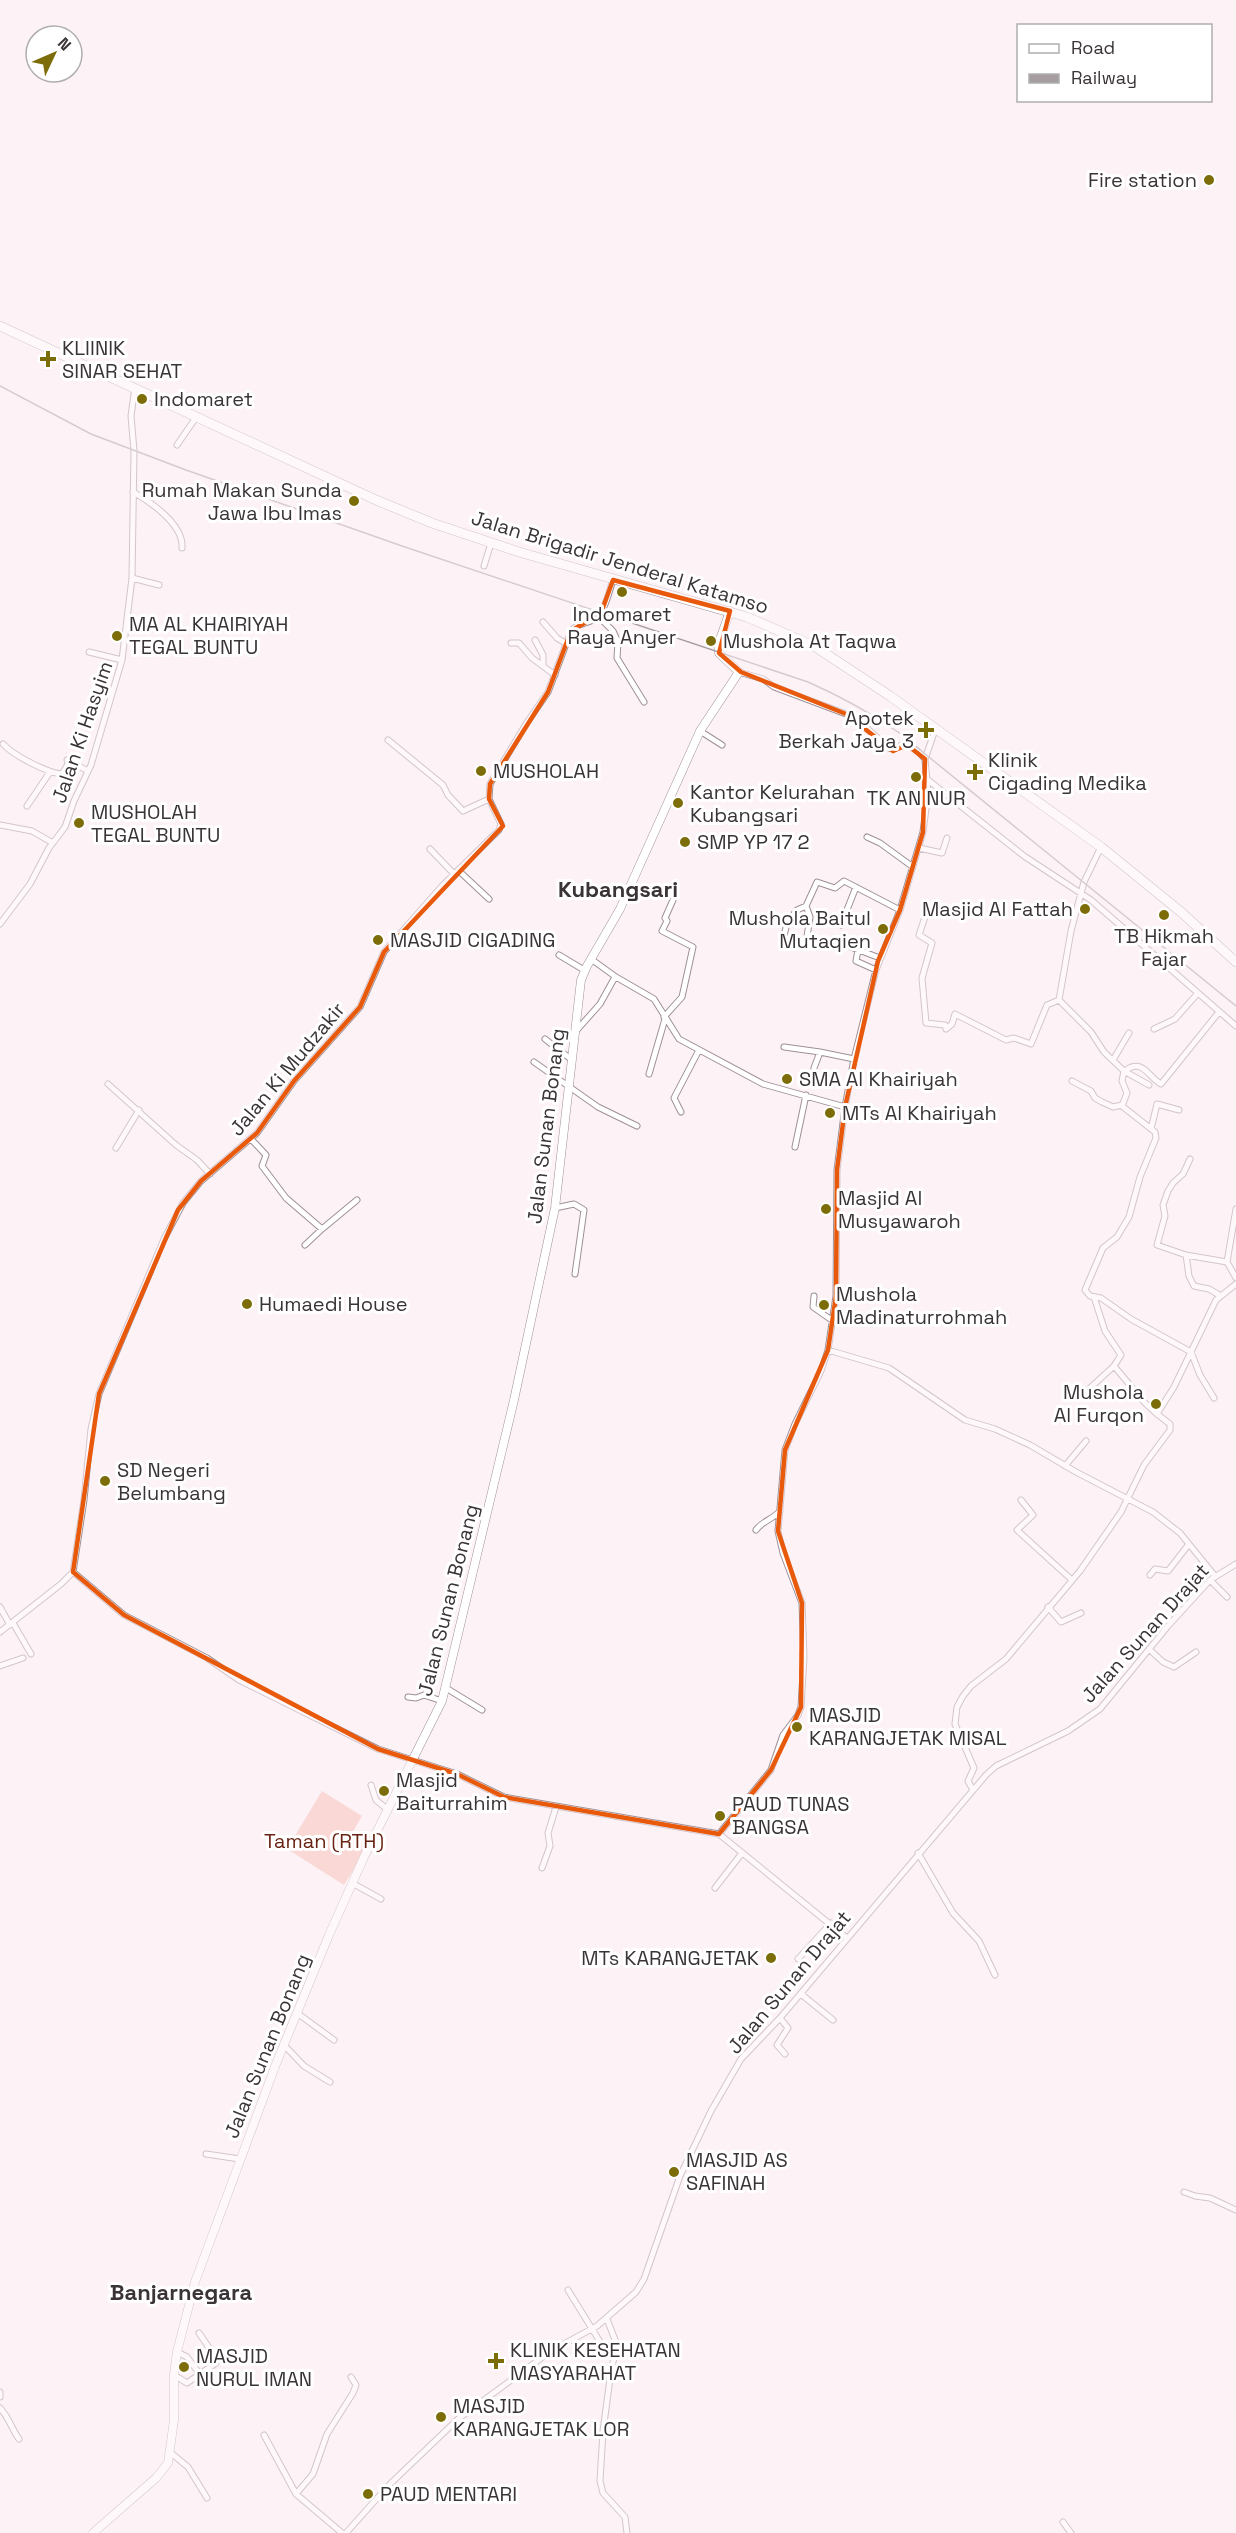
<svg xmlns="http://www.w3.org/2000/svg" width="1236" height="2533" viewBox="0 0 1236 2533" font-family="'Space Grotesk',sans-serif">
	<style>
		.green { fill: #f3b9ab }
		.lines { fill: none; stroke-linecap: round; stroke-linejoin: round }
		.street-casing { stroke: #9e9096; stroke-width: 7 }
		.secondary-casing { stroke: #9e9096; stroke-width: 9 }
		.highway-casing { stroke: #9e9096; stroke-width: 10 }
		.street { stroke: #fff; stroke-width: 5 }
		.secondary { stroke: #fff; stroke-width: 8 }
		.highway { stroke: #fff; stroke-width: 9 }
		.rail { stroke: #a59da0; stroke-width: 1.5 }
		.marked { fill: none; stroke: #e8590c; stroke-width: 4.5; stroke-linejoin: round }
		.poi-dot { fill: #7d6d09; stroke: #fff; stroke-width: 2 }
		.labels { text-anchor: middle; stroke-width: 6; stroke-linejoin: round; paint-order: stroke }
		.poi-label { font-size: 20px; fill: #3a3436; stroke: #fff; text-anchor: start }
		.street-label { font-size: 20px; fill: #3a3436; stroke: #fff }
		.park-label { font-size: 20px; fill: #682314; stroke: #fff }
		.quarter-label { font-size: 22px; font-weight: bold; fill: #3a3436; stroke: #fff }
	</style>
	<rect width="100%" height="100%" fill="#fdf3f7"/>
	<!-- green -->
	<path class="green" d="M 322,1791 L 362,1816 L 351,1835 L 368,1846 L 344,1885 L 287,1849 Z"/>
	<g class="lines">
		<defs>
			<path id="street" d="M 177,445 L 197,416
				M 133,492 C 151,502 184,525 182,548
				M 484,566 L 491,543
				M 132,578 L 159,585
				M 598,616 L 613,631 L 618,642 L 617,658 L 644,702
				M 543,622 L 557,638 L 565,643
				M 535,640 L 543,655 L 543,664
				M 511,643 L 519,643 L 532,658 L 555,675
				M 89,652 L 122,660
				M 739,672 L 763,679 L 774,687 L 846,714 L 860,722 L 889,748 L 894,749 L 903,744 C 914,746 918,751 925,759
				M 700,731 L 722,745
				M 388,740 L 443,785 L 448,795 L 463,811 L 489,799
				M 3,744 C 13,755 47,773 62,774 L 68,764 L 67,760 L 88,771
				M 928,780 L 1024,856 L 1091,900 L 1236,1026
				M 27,806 L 50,772
				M 0,825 L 32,831 L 53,843
				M 867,837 L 880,843 L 913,867
				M 1101,847 L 1084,882 L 1071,931 L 1059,1000 L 1091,1032 L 1104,1052 L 1124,1071 L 1149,1085
				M 919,848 L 942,853 L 947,838
				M 430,849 L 455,875
				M 458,870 L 489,899
				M 806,906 L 810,917 L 806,943
				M 928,908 L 919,935 L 932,943 L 922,978 L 926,1023 L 945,1025 L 946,1029 L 952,1024 L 955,1014 L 1006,1040 L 1014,1038 L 1031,1044 L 1047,1005 L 1059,1000
				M 0,924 L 30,884 L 49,848 L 65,827 L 74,801 L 91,765 L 122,660 L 132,578 L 134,451 L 131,416 L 135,387
				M 841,925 L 856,887
				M 784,936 L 787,923 L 797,910 L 806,906 L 817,882 L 835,888 L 844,881 L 900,910
				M 849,942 L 848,946 L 880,958
				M 858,950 L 856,961 L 876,970
				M 559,955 L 584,970
				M 591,959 L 616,977 L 654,999 L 679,1039 L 763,1084 L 845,1107
				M 664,1017 L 682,997 L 693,947 L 662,931 L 667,921 L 665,918 L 673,900
				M 1154,1029 L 1175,1019 L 1198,993
				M 576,1031 L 600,1004 L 615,977
				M 545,1039 L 572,1060
				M 784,1047 L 820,1052
				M 1113,1060 L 1129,1033
				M 534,1062 L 598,1107 L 637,1126
				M 814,1068 L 820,1052 L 854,1059
				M 1126,1070 C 1143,1058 1149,1078 1161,1084 L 1219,1012
				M 1124,1071 L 1122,1081 L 1127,1093 L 1122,1106 L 1155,1132 L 1156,1138 L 1140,1177 L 1129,1217 L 1117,1237 L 1103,1248 L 1085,1290 L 1090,1296 L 1101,1298 L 1131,1319 L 1191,1352 L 1200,1375 L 1214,1398
				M 649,1074 L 665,1019
				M 1072,1081 L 1091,1091 L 1095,1098 L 1102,1102 L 1113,1107 L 1122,1105
				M 108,1084 L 176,1145 L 197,1160 L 210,1174
				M 681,1112 L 674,1098 L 699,1050
				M 1151,1129 L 1157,1104 L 1179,1110
				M 251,1139 L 266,1155 L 262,1166 L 286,1198 L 322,1229 L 357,1200
				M 795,1147 L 806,1095
				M 116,1148 L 139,1110
				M 1190,1159 L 1183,1174 L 1173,1183 L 1168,1191 L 1163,1205 L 1165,1216 L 1157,1245 L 1186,1255 L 1227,1262
				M 555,1208 L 574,1204 L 584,1210 L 575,1274
				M 1236,1209 L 1227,1262 L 1236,1278
				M 305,1245 L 322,1229
				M 1186,1255 L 1189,1276 L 1194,1286 L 1209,1289 L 1221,1296
				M 814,1296 L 813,1307 L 833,1321
				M 1094,1297 L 1105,1331 L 1121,1355 L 1114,1366 L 1145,1403 L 1157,1414
				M 828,1350 L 889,1368 L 965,1420 L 995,1429 L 1030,1445 L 1076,1472 L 1153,1512 L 1180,1533 L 1215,1576
				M 1090,1388 L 1114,1366
				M 1065,1466 L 1086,1441
				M 1021,1500 L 1033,1515 L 1017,1530 L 1072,1580
				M 756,1530 C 762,1521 772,1520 780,1511
				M 73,1572 L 124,1615 L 207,1658 L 239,1680 L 378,1749 L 457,1774 L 504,1797 L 719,1834 L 847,1938
				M 1150,1575 L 1155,1569 L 1168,1571 L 1189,1544
				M 1210,1580 L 1227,1597
				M 0,1607 L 10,1625
				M 1048,1607 L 1061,1622 L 1081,1613
				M 13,1623 L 31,1654
				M 0,1632 L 61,1584 L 73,1572 L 84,1500 L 91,1429 L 99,1394 L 164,1239 L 183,1203 L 201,1181 L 257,1133 L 294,1081 L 360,1007 L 384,952 L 443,885 L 499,830 L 501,824 L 489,799 L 490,784 L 526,724 L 548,692 L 571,631 C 576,624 585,624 593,620 C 606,611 608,594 613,580
				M 1150,1650 L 1163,1662 L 1174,1667 L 1196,1652
				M 0,1666 L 23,1658
				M 446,1688 L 482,1710
				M 408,1697 L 416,1698 L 424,1695 L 442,1701
				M 371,1785 L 376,1800 L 388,1810
				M 973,1790 L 968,1781 L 974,1768 L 955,1724 L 957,1707 L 963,1696 L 971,1686 L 1006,1659 L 1080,1571 L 1121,1512 L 1144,1465 L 1170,1430 L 1170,1424 L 1157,1414 L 1174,1387 L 1216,1300 L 1236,1284
				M 719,1834 L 771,1770 L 783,1735 L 798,1715 L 801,1707 L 804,1657 L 802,1603 L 783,1553 L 778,1531 L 785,1450 L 795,1424 L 821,1371 L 828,1350 L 836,1296 L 837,1170 L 845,1107 L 854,1059 L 876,970 L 900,910 L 923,832 L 928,793 L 925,759 L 935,730
				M 918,1853 L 953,1913 L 979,1941 L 995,1975
				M 542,1868 L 550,1846 L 548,1833 L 556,1807
				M 352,1883 L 381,1899
				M 715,1888 L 742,1853
				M 798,1959 L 831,1923
				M 801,1994 L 833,2020
				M 297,2013 L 334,2040
				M 780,2018 L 788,2028 L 777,2045 L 785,2054
				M 284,2045 L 304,2066 L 330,2082
				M 206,2154 L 240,2159
				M 1184,2192 L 1195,2196 L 1210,2198 L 1236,2210
				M 568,2290 L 602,2345
				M 607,2319 L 617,2345 L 611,2371 L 603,2431 L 600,2481 L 603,2493 L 625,2517 L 627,2533
				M 617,2345 L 629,2351
				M 177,2352 L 187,2357 L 208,2385
				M 174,2375 L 187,2383 L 216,2363 L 216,2358 L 199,2333
				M 0,2392 L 0,2397
				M 0,2408 C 10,2419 11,2428 19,2439
				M 264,2435 L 296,2494 L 342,2533
				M 171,2453 L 188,2467 L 207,2498
				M 296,2494 L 313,2474 L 327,2434 L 353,2393 L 356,2385 L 351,2377
				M 1063,2522 L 1071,2533
				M 346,2533 L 389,2485 L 458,2419 L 551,2351 L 597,2326 L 636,2292 L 644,2279 L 680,2176 L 711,2111 L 741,2059 L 780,2018 L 986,1775 L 996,1766 L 1068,1731 L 1100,1709 L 1168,1626 L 1210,1580 L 1236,1564"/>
			<path id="secondary" d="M 93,2533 L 156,2478 L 168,2463 L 174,2420 L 174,2375 L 177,2352 L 195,2282 L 276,2064 L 329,1935 L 364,1857 L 442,1701 L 514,1400 L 555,1208 L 581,980 L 587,966 L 620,909 L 700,731 L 739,672 L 719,653 L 718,645 L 730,611"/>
			<path id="highway" d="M 0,326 L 376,500 L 432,523 L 519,552 L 747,617 L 814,646 L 890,696 L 1101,847 L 1181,912 L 1236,962"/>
		</defs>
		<!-- street casing -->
		<use href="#street" class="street-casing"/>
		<!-- secondary casing -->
		<use href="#secondary" class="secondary-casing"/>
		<!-- highway casing -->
		<use href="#highway" class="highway-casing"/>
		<!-- street -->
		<use href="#street" class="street"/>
		<!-- secondary -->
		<use href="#secondary" class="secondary"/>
		<!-- highway -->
		<use href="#highway" class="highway"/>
		<!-- rail -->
		<path class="rail" d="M 0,386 L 91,434 L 186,470 L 402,546 L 808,682 C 840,696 869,712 898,732 L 1236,1006"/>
	</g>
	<!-- marked area -->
	<path d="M0 0H1236V2533H0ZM 613,580 L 730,611 L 719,653 L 741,672 L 846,714 L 893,751 L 907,745 L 925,759 L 923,832 L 900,910 L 878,961 L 845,1107 L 837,1170 L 836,1296 L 828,1350 L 785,1450 L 778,1531 L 802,1603 L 801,1707 L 771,1770 L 719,1834 L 504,1797 L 457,1774 L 378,1749 L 124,1615 L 73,1572 L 99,1394 L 178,1210 L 201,1181 L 257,1133 L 294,1081 L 360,1007 L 384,952 L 503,826 L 489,799 L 490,784 L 548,692 L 571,631 L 601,613 Z" fill="#fdf3f7" fill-opacity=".55" fill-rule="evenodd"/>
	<path class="marked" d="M 613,580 L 730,611 L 719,653 L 741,672 L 846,714 L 893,751 L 907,745 L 925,759 L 923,832 L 900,910 L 878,961 L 845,1107 L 837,1170 L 836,1296 L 828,1350 L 785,1450 L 778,1531 L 802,1603 L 801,1707 L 771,1770 L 719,1834 L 504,1797 L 457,1774 L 378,1749 L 124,1615 L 73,1572 L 99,1394 L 178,1210 L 201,1181 L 257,1133 L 294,1081 L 360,1007 L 384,952 L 503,826 L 489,799 L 490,784 L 548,692 L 571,631 L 601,613 Z"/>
	<!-- markers -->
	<g class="poi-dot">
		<circle cx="1209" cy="180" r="6"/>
		<path d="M45 350h6v6h6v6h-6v6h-6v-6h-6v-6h6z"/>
		<circle cx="142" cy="399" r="6"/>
		<circle cx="354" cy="501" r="6"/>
		<circle cx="622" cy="592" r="6"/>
		<circle cx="117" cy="636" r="6"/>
		<circle cx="711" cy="641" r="6"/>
		<path d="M923 721h6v6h6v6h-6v6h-6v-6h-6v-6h6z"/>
		<circle cx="481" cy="771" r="6"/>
		<path d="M972 763h6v6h6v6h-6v6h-6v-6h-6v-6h6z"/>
		<circle cx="916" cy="777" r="6"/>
		<circle cx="678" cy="803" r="6"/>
		<circle cx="79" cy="823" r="6"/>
		<circle cx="685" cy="842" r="6"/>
		<circle cx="1085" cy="909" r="6"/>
		<circle cx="1164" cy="915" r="6"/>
		<circle cx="883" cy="929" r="6"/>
		<circle cx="378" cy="940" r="6"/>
		<circle cx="787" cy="1079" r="6"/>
		<circle cx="830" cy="1113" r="6"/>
		<circle cx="826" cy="1209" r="6"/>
		<circle cx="247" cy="1304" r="6"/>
		<circle cx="824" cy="1305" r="6"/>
		<circle cx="1156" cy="1404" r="6"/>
		<circle cx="105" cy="1481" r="6"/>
		<circle cx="797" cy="1727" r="6"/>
		<circle cx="384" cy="1791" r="6"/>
		<circle cx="720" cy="1816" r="6"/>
		<circle cx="771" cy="1958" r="6"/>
		<circle cx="674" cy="2172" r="6"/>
		<path d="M493 2352h6v6h6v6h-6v6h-6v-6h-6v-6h6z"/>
		<circle cx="184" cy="2367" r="6"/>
		<circle cx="441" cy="2417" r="6"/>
		<circle cx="368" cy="2494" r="6"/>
	</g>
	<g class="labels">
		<!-- poi labels -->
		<g class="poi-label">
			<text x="1197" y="187" text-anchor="end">Fire station</text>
			<text x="62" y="355">KLIINIK<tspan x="62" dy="23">SINAR SEHAT</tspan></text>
			<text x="154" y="406">Indomaret</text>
			<text x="342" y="497" text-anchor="end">Rumah Makan Sunda<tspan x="342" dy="23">Jawa Ibu Imas</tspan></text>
			<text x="622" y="621" text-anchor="middle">Indomaret<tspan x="622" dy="23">Raya Anyer</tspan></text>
			<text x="129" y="631">MA AL KHAIRIYAH<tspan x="129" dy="23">TEGAL BUNTU</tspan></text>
			<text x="723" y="648">Mushola At Taqwa</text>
			<text x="914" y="725" text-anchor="end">Apotek<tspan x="914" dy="23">Berkah Jaya 3</tspan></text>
			<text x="988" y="767">Klinik<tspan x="988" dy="23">Cigading Medika</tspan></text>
			<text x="493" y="778">MUSHOLAH</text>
			<text x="690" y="799">Kantor Kelurahan<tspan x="690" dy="23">Kubangsari</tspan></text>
			<text x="916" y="805" text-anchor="middle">TK AN NUR</text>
			<text x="91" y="819">MUSHOLAH<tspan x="91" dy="23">TEGAL BUNTU</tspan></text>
			<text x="697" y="849">SMP YP 17 2</text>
			<text x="1073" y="916" text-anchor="end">Masjid Al Fattah</text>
			<text x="871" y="925" text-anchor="end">Mushola Baitul<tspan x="871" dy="23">Mutaqien</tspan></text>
			<text x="1164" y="943" text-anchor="middle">TB Hikmah<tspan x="1164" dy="23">Fajar</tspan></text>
			<text x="390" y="947">MASJID CIGADING</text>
			<text x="799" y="1086">SMA Al Khairiyah</text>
			<text x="842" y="1120">MTs Al Khairiyah</text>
			<text x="838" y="1205">Masjid Al<tspan x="838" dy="23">Musyawaroh</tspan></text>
			<text x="836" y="1301">Mushola<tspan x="836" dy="23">Madinaturrohmah</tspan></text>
			<text x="259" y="1311">Humaedi House</text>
			<text x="1144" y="1399" text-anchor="end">Mushola<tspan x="1144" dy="23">Al Furqon</tspan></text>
			<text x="117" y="1477">SD Negeri<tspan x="117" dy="23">Belumbang</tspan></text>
			<text x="809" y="1722">MASJID<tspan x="809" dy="23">KARANGJETAK MISAL</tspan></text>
			<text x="396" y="1787">Masjid<tspan x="396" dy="23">Baiturrahim</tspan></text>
			<text x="732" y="1811">PAUD TUNAS<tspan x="732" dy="23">BANGSA</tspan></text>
			<text x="759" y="1965" text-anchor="end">MTs KARANGJETAK</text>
			<text x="686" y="2167">MASJID AS<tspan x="686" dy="23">SAFINAH</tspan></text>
			<text x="510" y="2357">KLINIK KESEHATAN<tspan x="510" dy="23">MASYARAHAT</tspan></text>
			<text x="196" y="2363">MASJID<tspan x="196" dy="23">NURUL IMAN</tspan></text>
			<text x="453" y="2413">MASJID<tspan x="453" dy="23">KARANGJETAK LOR</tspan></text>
			<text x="380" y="2501">PAUD MENTARI</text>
		</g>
		<!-- street labels -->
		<g class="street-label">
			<text transform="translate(620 562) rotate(17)" y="7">Jalan Brigadir Jenderal Katamso</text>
			<text transform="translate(82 732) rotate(-71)" y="7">Jalan Ki Hasyim</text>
			<text transform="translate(287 1069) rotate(-50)" y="7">Jalan Ki Mudzakir</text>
			<text transform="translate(546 1126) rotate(-83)" y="7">Jalan Sunan Bonang</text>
			<text transform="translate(448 1600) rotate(-76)" y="7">Jalan Sunan Bonang</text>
			<text transform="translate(1145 1633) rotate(-48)" y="7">Jalan Sunan Drajat</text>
			<text transform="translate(789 1982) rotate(-50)" y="7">Jalan Sunan Drajat</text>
			<text transform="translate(267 2046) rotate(-68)" y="7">Jalan Sunan Bonang</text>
		</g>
		<!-- park labels -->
		<g class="park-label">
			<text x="324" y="1848">Taman (RTH)</text>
		</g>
		<!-- quarter labels -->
		<g class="quarter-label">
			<text x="618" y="897">Kubangsari</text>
			<text x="181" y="2300">Banjarnegara</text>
		</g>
	</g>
	<!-- legend -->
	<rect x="1017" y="24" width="195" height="78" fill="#ffffff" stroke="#b0aeaf" stroke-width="1.5"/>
	<rect x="1029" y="44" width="30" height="9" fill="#ffffff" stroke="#b0aeaf" stroke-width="1.5"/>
	<text x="1071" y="54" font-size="18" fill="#3a3436">Road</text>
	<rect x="1029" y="74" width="30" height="9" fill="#a59da0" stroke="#b0aeaf" stroke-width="1.5"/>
	<text x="1071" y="84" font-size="18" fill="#3a3436">Railway</text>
	<!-- north arrow -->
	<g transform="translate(54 54) rotate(46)"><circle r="28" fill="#ffffff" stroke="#b0aeaf" stroke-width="1.5"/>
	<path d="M0-4.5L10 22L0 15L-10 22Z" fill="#7d6d09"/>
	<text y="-9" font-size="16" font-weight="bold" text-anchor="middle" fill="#3a3436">N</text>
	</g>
</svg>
